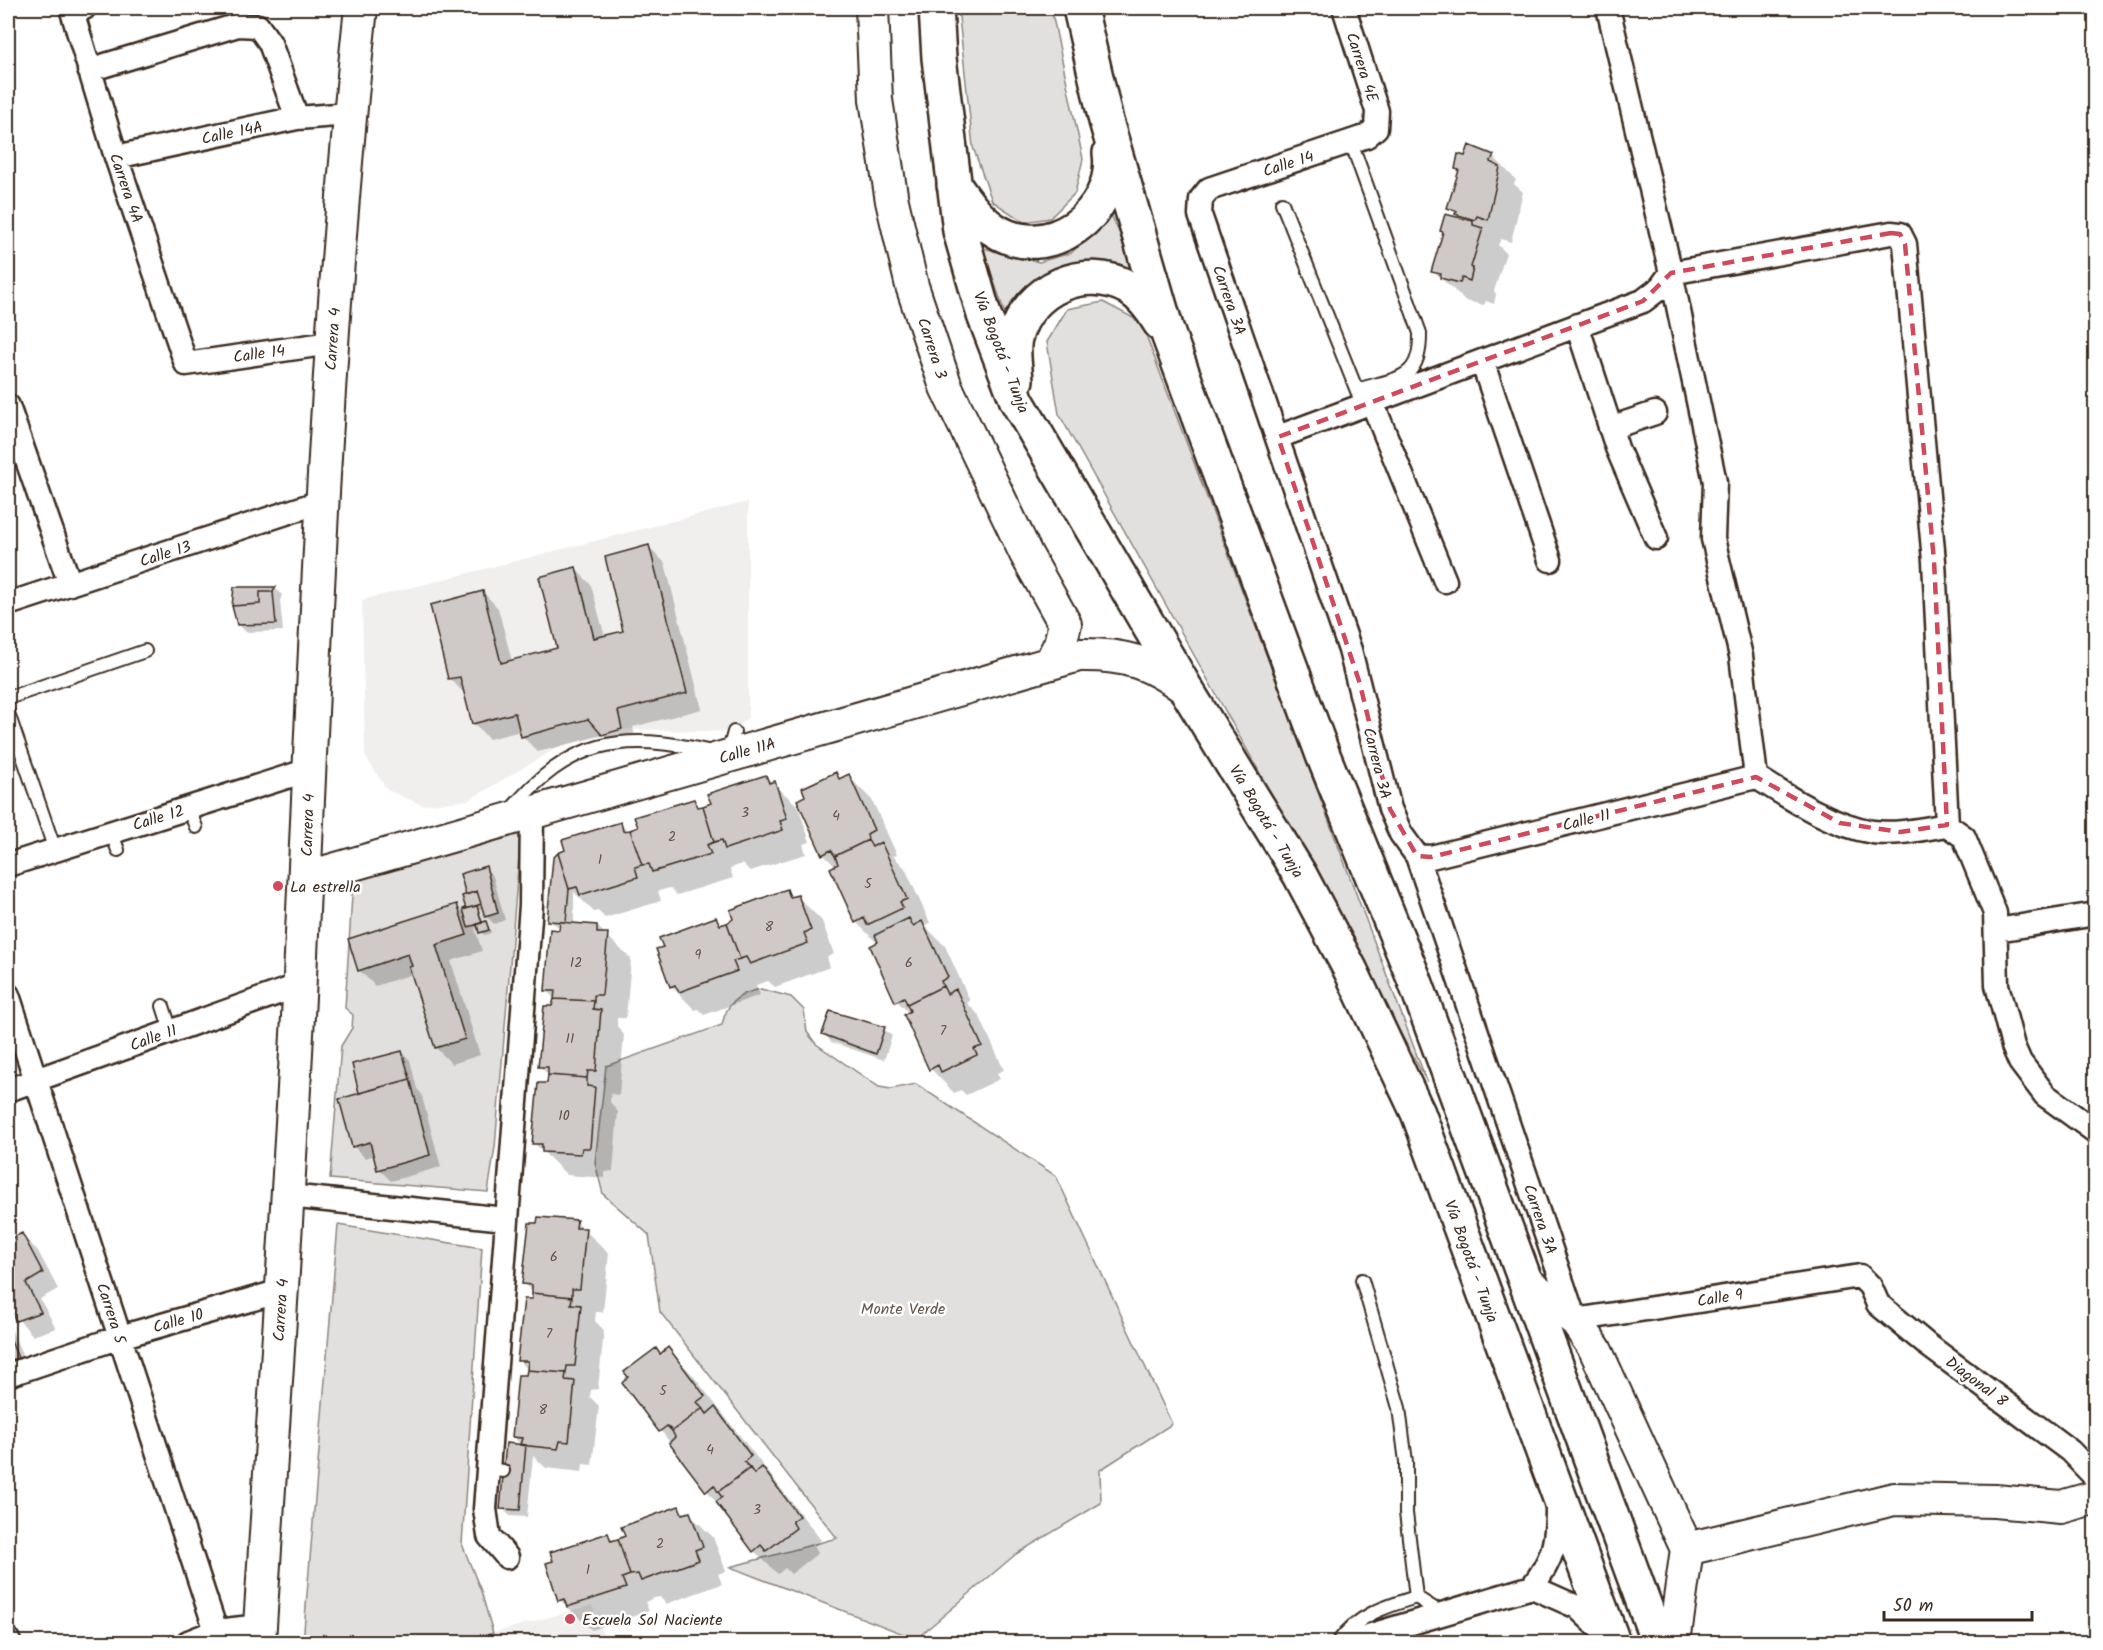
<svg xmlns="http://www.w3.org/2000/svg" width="2103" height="1650" viewBox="0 0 2103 1650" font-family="Kalam,sans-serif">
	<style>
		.built { fill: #f1efee }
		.green { fill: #e2e0de; stroke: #8e857e; stroke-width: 1.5 }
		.shadow { fill: #0003 }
		.building { fill: #cfcac7; stroke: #3b2a1e; stroke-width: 1.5 }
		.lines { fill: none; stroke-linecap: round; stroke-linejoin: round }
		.lane-casing { stroke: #3b2a1e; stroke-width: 16 }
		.street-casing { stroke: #3b2a1e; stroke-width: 27 }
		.secondary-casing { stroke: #3b2a1e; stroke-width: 36 }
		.highway-casing { stroke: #3b2a1e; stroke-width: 38 }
		.lane { stroke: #fff; stroke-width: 12 }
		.street { stroke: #fff; stroke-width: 22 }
		.secondary { stroke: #fff; stroke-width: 32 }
		.highway { stroke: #fff; stroke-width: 33 }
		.marked { fill: none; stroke: #d1495b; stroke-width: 4.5; stroke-dasharray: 12 8; stroke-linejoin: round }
		.poi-dot { fill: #d1495b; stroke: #fff; stroke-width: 2 }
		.labels { text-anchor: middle; stroke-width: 5; stroke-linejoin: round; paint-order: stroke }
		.number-label { font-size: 14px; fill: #605248 }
		.street-label { font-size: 16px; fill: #3b2a1e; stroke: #fff }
		.poi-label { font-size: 16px; fill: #3b2a1e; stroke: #fff; text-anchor: start }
		.park-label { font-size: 16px; fill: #65584e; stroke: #fff }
	</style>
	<rect width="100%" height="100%" fill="#fff"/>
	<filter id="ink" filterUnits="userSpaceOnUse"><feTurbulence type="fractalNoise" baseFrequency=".0167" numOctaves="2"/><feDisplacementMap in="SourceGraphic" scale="12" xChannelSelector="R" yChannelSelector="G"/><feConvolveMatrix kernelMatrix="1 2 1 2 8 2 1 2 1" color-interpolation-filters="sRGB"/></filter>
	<g filter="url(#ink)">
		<!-- built -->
		<path class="built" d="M 748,502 L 748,717 L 734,732 L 622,729 L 560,746 L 469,800 L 422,805 L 387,790 L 365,756 L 362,600 Z
			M 592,1605 L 606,1642 L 468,1642 L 493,1633 Z"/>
		<!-- green -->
		<path class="green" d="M 958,8 L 1051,8 L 1083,159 L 1075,193 L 1050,218 L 1024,222 L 992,201 L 973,147 Z
			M 1111,214 L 1138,276 L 1112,262 L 1059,272 L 1024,290 L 1008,323 L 983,248 L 1039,262 L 1071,253 Z
			M 1103,302 L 1141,322 L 1427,1082 L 1255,764 L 1059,414 L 1047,342 L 1067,309 Z
			M 521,831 L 495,1147 L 488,1192 L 330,1179 L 341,1046 L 352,1028 L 353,1015 L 345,1008 L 353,879 Z
			M 761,989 L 791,997 L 804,1010 L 807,1032 L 816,1044 L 879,1087 L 891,1089 L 916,1084 L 1056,1176 L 1172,1424 L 1100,1470 L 1101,1503 L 1016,1554 L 916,1639 L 730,1567 L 837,1538 L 660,1312 L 649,1235 L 603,1194 L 595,1163 L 606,1066 L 722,1025 C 726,1003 739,993 761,989 Z
			M 338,1225 L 482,1248 L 462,1544 L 481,1591 L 493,1633 L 468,1642 L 303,1642 Z"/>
		<!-- shadow -->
		<path class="shadow" d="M 1493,156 L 1516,180 L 1514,184 L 1523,192 L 1511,242 L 1501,239 L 1498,245 L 1506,253 L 1494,291 L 1496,294 L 1494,304 L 1486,301 L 1484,305 L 1466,301 L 1433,271 L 1460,219 L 1449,207 L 1460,171 L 1457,169 L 1466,158 Z
			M 649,547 L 665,563 L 702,709 L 633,727 L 637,745 L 619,750 L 604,735 L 538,752 L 522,736 L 521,731 L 489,739 L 473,723 L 466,695 L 450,679 L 431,606 L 483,592 L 498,608 L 512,661 L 559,649 L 576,569 L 591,585 L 605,637 L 625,632 Z
			M 275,588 L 282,595 L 280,601 L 283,631 L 246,632 L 238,624 Z
			M 835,774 L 841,780 L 848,776 L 872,800 L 897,855 L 893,856 L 905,868 L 930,923 L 924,925 L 945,946 L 970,1001 L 967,1003 L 979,1015 L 1004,1070 L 997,1073 L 1000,1079 L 966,1095 L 961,1090 L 954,1093 L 931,1069 L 906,1015 L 909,1013 L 897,1001 L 878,944 L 856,922 L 835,866 L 823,854 L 807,796 Z
			M 766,777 L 798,806 L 810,842 L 803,844 L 806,854 L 750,871 L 743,864 L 738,865 L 730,869 L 733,878 L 677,895 L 670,888 L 658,891 L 661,901 L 605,918 L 598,911 L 594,912 L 574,892 L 574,924 L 597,926 L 631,959 L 626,1018 L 617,1018 L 617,1026 L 624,1035 L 619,1095 L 611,1094 L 610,1102 L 618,1112 L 613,1171 L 605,1172 L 605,1178 L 567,1175 L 534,1143 L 549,1076 L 540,1066 L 555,999 L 546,990 L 561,931 L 561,928 L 549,921 L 554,859 L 621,824 L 629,832 L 693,801 L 701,808 Z
			M 485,868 L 493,876 L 505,920 L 494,924 L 486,916 L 484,908 L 479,909 L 484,924 L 489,926 L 491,933 L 484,935 L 479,927 L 475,929 L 482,951 L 451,961 L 480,1055 L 452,1064 L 436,1048 L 413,974 L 375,986 L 359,970 L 457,906 L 467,916 L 468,896 Z
			M 787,891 L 794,898 L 798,897 L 822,921 L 834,954 L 827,957 L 830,967 L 775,987 L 768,981 L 756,985 L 760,995 L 704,1015 L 698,1009 L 695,1010 L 671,986 L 716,918 L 723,926 Z
			M 884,1029 L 892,1036 L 884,1060 L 831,1042 L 824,1034 Z
			M 402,1052 L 410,1060 L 417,1089 L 421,1093 L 441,1167 L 391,1181 L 379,1169 L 375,1155 L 365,1158 L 353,1146 L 361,1094 L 354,1065 Z
			M 576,1222 L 609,1253 L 603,1312 L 596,1312 L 595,1321 L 604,1330 L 598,1389 L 591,1390 L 590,1397 L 599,1406 L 592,1465 L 583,1464 L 582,1472 L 546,1468 L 533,1456 L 527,1517 L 510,1516 L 502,1508 L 523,1447 L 513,1436 L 528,1370 L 519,1360 L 534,1301 L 534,1293 L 524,1284 Z
			M 22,1235 L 38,1251 L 58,1289 L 40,1299 L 56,1328 L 33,1336 L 12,1311 L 8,1313 L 8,1242 Z
			M 8,1322 L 29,1370 L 8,1376 Z
			M 668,1349 L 691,1373 L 821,1540 L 814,1546 L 818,1553 L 791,1574 L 785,1568 L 778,1574 L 754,1551 L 624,1383 Z
			M 678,1507 L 686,1515 L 689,1514 L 713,1537 L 726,1571 L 718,1574 L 722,1584 L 666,1604 L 660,1597 L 654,1598 L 645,1602 L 649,1611 L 592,1630 L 560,1600 L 607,1535 L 614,1542 L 627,1537 Z"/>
		<!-- building -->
		<path class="building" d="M 1469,145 L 1494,155 L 1490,162 L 1500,167 L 1488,220 L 1477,216 L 1475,220 L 1455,214 L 1457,211 L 1447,208 L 1459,170 L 1455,169 L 1458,154 L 1465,156 Z
			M 1445,214 L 1473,221 L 1473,225 L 1483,228 L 1471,267 L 1473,268 L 1470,281 L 1462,278 L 1460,283 L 1440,278 L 1441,274 L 1431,272 L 1443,232 L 1440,231 Z
			M 649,545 L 687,693 L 618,711 L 622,729 L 602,735 L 588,719 L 521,737 L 515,713 L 472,724 L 460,677 L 448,679 L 430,605 L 483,591 L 501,663 L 557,648 L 539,577 L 576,567 L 594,638 L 623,631 L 605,557 Z
			M 234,587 L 276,587 L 273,592 L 260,592 L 260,604 L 232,606 Z
			M 260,592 L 273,592 L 276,624 L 237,625 L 232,606 L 260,604 Z
			M 836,772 L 839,779 L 849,774 L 874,830 L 867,834 L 868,840 L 835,856 L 831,850 L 822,855 L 797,800 L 805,796 L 802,788 Z
			M 766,775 L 769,783 L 775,781 L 787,819 L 780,821 L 783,830 L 725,849 L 722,840 L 714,842 L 703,806 L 711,803 L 707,794 Z
			M 694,799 L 697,807 L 703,806 L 714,842 L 707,845 L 711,854 L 652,872 L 649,864 L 642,865 L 630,830 L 638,827 L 634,817 Z
			M 621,822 L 623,831 L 630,830 L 642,865 L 635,867 L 638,877 L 580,895 L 577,887 L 569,889 L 558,853 L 565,850 L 562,840 Z
			M 868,840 L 872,847 L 881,842 L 907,899 L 900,902 L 903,908 L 867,925 L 864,918 L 855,923 L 830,868 L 838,864 L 835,856 Z
			M 558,853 L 569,889 L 566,922 L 547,921 L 553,858 Z
			M 486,866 L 498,913 L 485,917 L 477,891 L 466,895 L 460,874 Z
			M 787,889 L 790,897 L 798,895 L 811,930 L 804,933 L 808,943 L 750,964 L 746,957 L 740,959 L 727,923 L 733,919 L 730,910 Z
			M 477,891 L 481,904 L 466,909 L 462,896 Z
			M 457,904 L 467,935 L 436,945 L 465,1039 L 435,1048 L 409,967 L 412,966 L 408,954 L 358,971 L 348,939 Z
			M 477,906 L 482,923 L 468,927 L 463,909 Z
			M 716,917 L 720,925 L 727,923 L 740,959 L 733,961 L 737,971 L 679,992 L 675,985 L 670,987 L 656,949 L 663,947 L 659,938 Z
			M 909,918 L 913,926 L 922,921 L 948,977 L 941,981 L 943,986 L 907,1004 L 904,997 L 895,1002 L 870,946 L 878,942 L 875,935 Z
			M 486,921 L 489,930 L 479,933 L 477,924 Z
			M 560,922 L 597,925 L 597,933 L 608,933 L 602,995 L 594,995 L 594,1001 L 554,999 L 555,991 L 545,991 L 550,929 L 559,930 Z
			M 943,986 L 947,994 L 956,989 L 982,1046 L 974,1049 L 977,1055 L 941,1072 L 938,1065 L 929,1070 L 904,1015 L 910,1011 L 907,1004 Z
			M 554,999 L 594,1001 L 593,1009 L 601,1010 L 596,1071 L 588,1071 L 587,1078 L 548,1075 L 548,1067 L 538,1067 L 544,1006 L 552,1006 Z
			M 830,1011 L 885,1027 L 876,1054 L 822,1034 Z
			M 402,1051 L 410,1079 L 359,1093 L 352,1064 Z
			M 548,1075 L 587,1078 L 587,1086 L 595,1087 L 590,1148 L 582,1148 L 581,1154 L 542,1152 L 542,1144 L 532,1144 L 538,1083 L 547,1083 Z
			M 410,1079 L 430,1155 L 377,1170 L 370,1142 L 352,1147 L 339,1099 Z
			M 538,1217 L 577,1220 L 576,1228 L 586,1228 L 580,1289 L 572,1289 L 572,1297 L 532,1293 L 532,1285 L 522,1284 L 529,1223 L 537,1223 Z
			M 22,1233 L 43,1273 L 26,1283 L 41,1312 L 16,1321 L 8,1306 L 8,1240 Z
			M 532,1293 L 572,1297 L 571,1304 L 581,1305 L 575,1366 L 567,1366 L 566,1373 L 527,1370 L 528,1361 L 517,1361 L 524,1299 L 532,1299 Z
			M 8,1334 L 18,1358 L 8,1361 Z
			M 668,1347 L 705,1396 L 697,1402 L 703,1408 L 672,1431 L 667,1426 L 659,1432 L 622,1383 L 628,1377 L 624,1372 L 656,1348 L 660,1354 Z
			M 527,1370 L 566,1373 L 565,1380 L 575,1381 L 569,1442 L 560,1441 L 558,1449 L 520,1445 L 522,1438 L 512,1437 L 518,1375 L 526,1375 Z
			M 715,1407 L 751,1456 L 744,1462 L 750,1468 L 718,1492 L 714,1485 L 706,1492 L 669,1443 L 675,1437 L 672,1431 L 703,1408 L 707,1414 Z
			M 506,1443 L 526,1445 L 520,1510 L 500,1509 Z
			M 762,1467 L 799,1516 L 792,1521 L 796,1528 L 766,1551 L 761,1545 L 753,1552 L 716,1502 L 722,1497 L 718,1492 L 750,1468 L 754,1474 Z
			M 679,1506 L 682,1514 L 690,1512 L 703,1547 L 695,1550 L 699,1560 L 641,1581 L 638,1574 L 630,1575 L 618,1539 L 625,1536 L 621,1527 Z
			M 608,1533 L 611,1541 L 618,1539 L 630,1575 L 622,1578 L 626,1588 L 567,1607 L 564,1599 L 558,1601 L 546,1563 L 553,1561 L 550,1552 Z"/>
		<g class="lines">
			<defs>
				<path id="lane" d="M 1351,142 L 1420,333 C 1421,382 1397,377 1357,390
					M 1282,203 L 1359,396
					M 8,698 L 145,651
					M 8,713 L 55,850
					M 728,754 L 734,732
					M 188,808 L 196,827
					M 509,812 C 569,739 622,731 712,752
					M 111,832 L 118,850
					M 163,1006 L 171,1031
					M 1362,1280 L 1399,1408 L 1406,1462 L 1406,1513 L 1416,1597
					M 488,1469 L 503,1471
					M 1338,1642 C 1358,1615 1384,1607 1416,1597 L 1441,1613"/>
				<path id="street" d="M 84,8 L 72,11 L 116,157 L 186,364 L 331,343
					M 1344,8 L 1377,111 L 1376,128 L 1367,136 L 1209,189 L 1201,199 L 1200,215 L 1350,650 L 1390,809 L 1401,834 L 1417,856 L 1575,1320 L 1860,1276 L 1870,1286 L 1878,1304 L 1925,1343 L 2070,1451 L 2096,1478
					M 1608,8 L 1671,273 L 1715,482 L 1713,539 L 1741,656 L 1756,777
					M 89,70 L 238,25 L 258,26 L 270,43 L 297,118
					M 116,157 L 297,118 L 350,114
					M 1577,325 L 1617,448 L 1656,538
					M 1482,361 L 1550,560
					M 1372,402 L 1445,581
					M 8,406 L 70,584
					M 1610,428 L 1655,413
					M 1278,437 L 1643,301 L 1660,288 L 1671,273 L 1891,233 L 1900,234 L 1905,244 L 1934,561 L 1947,825
					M 8,604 L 323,501
					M 1756,777 C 1791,799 1831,825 1873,832 C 1897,835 1923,829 1947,825 L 1964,837 L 1995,913 L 1997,985 L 2013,1046 L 2020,1062 L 2045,1095 L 2096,1132
					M 1417,856 L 1431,857 L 1756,777
					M 8,865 L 309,770
					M 1997,930 L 2096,914
					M 8,995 L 216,1631
					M 8,1090 L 300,985
					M 289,1196 L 505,1219
					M 8,1375 L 120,1337 L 281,1291
					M 507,1557 L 489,1536 L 485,1509 L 531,905 L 532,812
					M 1532,1587 C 1553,1559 1557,1543 1557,1508
					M 1532,1587 L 1577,1607 L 1608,1636
					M 8,1640 L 9,1642
					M 188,1642 L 216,1631 L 260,1626
					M 1348,1642 L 1532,1587"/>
				<path id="secondary" d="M 872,8 L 876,100 L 892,201 L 912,286 L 946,387 L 1026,554 L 1065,624 L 1060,644 L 1051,662
					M 305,878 L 1079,655 C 1124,654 1150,662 1186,689
					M 1525,1281 L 1575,1320 L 1595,1349 L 1687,1549 L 1674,1642
					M 1687,1549 L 1894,1499 L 1995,1501 L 2061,1507 L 2096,1497
					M 259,1642 C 273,1421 289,1199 300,977 C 315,653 326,330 361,8"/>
				<path id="highway" d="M 936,8 L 939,58 L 960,231 L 984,315 L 1017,401 L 1186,689 L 1300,875 L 1351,971 L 1418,1113 L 1613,1642
					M 1080,8 L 1106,121 L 1168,334 L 1323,755 L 1415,981 L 1658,1642
					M 954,185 C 965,201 977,218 993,229 C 1047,266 1118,213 1110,153
					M 1016,380 C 1015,367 1012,350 1015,338 C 1028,288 1085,263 1129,288 C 1142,296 1153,311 1160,323"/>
			</defs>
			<!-- lane casing -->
			<use href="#lane" class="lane-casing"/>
			<!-- street casing -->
			<use href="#street" class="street-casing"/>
			<!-- secondary casing -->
			<use href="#secondary" class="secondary-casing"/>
			<!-- highway casing -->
			<use href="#highway" class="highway-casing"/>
			<!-- lane -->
			<use href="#lane" class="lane"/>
			<!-- street -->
			<use href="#street" class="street"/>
			<!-- secondary -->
			<use href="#secondary" class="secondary"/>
			<!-- highway -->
			<use href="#highway" class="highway"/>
		</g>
	</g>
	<!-- marked area -->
	<path class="marked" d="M 1891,233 L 1900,234 L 1905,244 L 1934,561 L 1947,825 L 1900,832 L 1840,823 L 1756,777 L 1431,857 L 1417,856 L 1390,809 L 1360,684 L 1278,437 L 1643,301 L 1671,273 Z"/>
	<!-- markers -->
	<g class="poi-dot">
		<circle cx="278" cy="886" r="6"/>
		<circle cx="570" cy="1619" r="6"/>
	</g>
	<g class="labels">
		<!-- number labels -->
		<g class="number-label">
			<text x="745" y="817">3</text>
			<text x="836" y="820">4</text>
			<text x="672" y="841">2</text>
			<text x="600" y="864">1</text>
			<text x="868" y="888">5</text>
			<text x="769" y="931">8</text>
			<text x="698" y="959">9</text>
			<text x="576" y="967">12</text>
			<text x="909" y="967">6</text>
			<text x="943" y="1035">7</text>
			<text x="570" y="1043">11</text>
			<text x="564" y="1120">10</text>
			<text x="554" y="1261">6</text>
			<text x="549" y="1338">7</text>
			<text x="663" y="1395">5</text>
			<text x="543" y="1414">8</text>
			<text x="710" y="1454">4</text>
			<text x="757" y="1514">3</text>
			<text x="660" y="1548">2</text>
			<text x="588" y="1574">1</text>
		</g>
		<!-- street labels -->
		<g class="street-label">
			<text transform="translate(1363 67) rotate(72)" y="6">Carrera 4E</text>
			<text transform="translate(232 132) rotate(-12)" y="6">Calle 14A</text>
			<text transform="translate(1288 163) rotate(-18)" y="6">Calle 14</text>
			<text transform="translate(127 188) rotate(71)" y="6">Carrera 4A</text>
			<text transform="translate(1230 300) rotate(71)" y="6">Carrera 3A</text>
			<text transform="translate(332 339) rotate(-86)" y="6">Carrera 4</text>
			<text transform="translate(933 348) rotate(72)" y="6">Carrera 3</text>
			<text transform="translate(1002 352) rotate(69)" y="6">Vía Bogotá - Tunja</text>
			<text transform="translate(259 353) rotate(-8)" y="6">Calle 14</text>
			<text transform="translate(165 553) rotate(-18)" y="6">Calle 13</text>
			<text transform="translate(747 750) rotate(-16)" y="6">Calle 11A</text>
			<text transform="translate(1378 763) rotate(76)" y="6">Carrera 3A</text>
			<text transform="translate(158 817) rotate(-17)" y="6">Calle 12</text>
			<text transform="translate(1586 819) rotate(-14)" y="6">Calle 11</text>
			<text transform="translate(1267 821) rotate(59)" y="6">Vía Bogotá - Tunja</text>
			<text transform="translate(307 825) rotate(-88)" y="6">Carrera 4</text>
			<text transform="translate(153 1037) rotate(-20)" y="6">Calle 11</text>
			<text transform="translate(1541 1219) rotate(71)" y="6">Carrera 3A</text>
			<text transform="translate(1472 1261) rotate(70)" y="6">Vía Bogotá - Tunja</text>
			<text transform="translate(1720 1297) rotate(-9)" y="6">Calle 9</text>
			<text transform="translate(280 1310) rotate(-86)" y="6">Carrera 4</text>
			<text transform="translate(112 1313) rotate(72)" y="6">Carrera 5</text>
			<text transform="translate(178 1320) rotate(-16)" y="6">Calle 10</text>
			<text transform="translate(1977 1381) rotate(37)" y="6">Diagonal 8</text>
		</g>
		<!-- poi labels -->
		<g class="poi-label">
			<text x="290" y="892">La estrella</text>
			<text x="582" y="1625">Escuela Sol Naciente</text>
		</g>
		<!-- park labels -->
		<g class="park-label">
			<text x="903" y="1314">Monte Verde</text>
		</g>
	</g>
	<!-- margin -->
	<rect width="2103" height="1650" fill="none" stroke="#fff" stroke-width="30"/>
	<rect x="15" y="15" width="2073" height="1620" fill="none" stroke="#3b2a1e" stroke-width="2" filter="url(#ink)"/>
	<!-- scale -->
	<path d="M1884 1611v9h148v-9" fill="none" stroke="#3b2a1e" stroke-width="3"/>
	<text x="1893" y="1611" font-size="18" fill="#3b2a1e" stroke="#ffffff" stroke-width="4.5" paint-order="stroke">50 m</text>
</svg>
